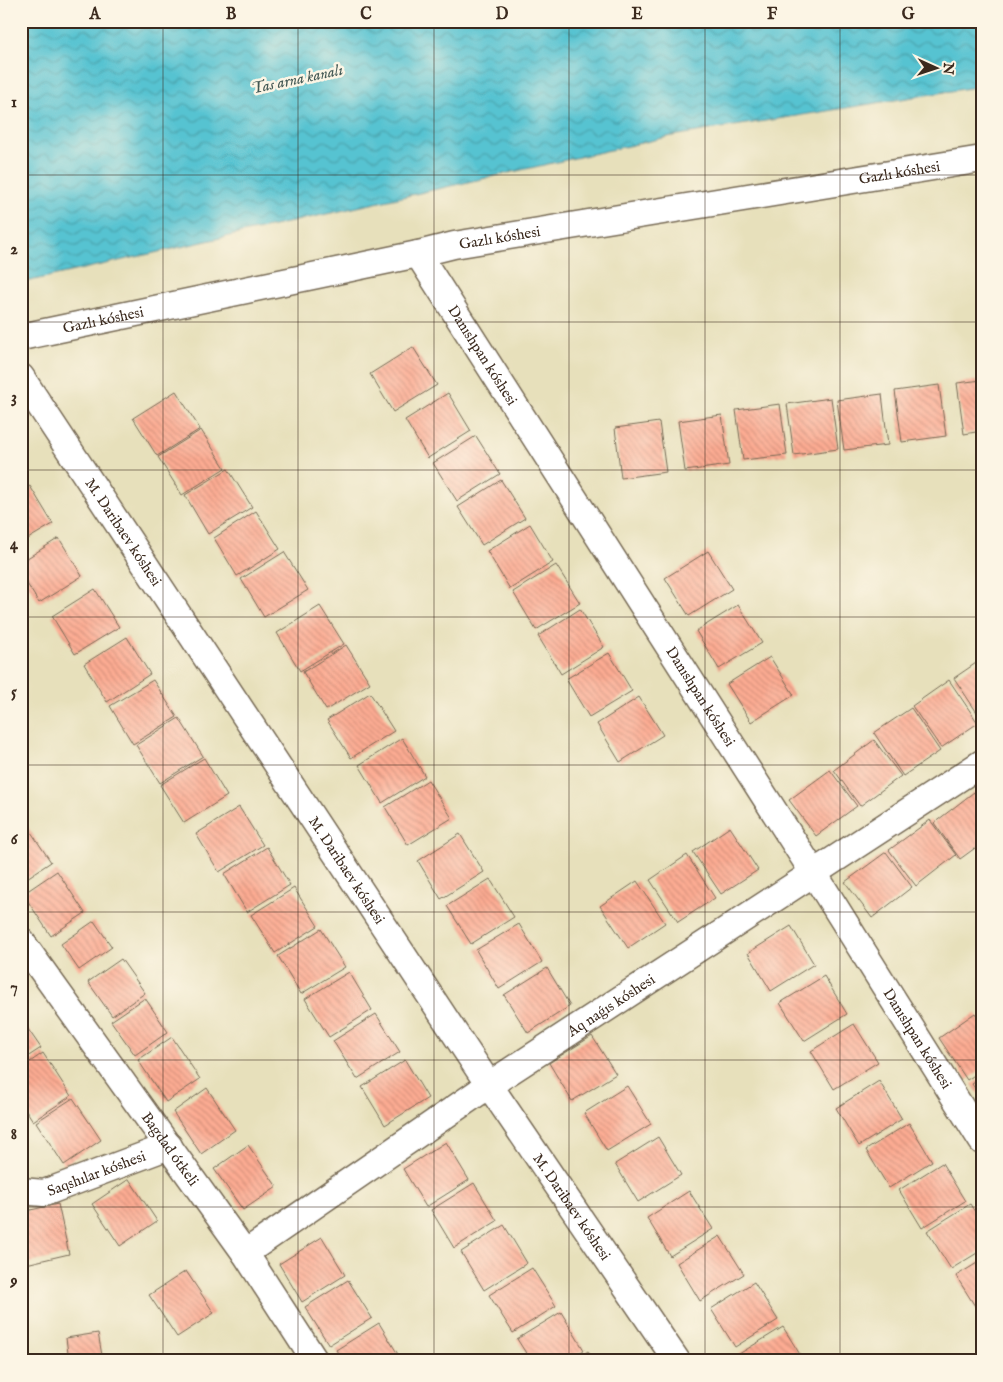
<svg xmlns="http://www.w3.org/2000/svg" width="1003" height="1382" viewBox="0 0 1003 1382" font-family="'IM FELL English',serif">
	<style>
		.water { fill: url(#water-waves); stroke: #497678 }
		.building { fill: url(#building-back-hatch) }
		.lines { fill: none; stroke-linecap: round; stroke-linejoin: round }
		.minor-casing { stroke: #776a55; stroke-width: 29 }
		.minor { stroke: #fff; stroke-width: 26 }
		.grid { fill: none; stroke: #3b2a1e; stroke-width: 1; stroke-opacity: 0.55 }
		.labels { text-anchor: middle; stroke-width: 5; stroke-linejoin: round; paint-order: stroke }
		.street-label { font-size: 15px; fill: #3b2a1e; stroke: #fcf5e5 }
		.water-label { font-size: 16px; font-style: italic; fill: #435854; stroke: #fcf5e5 }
		.neatline { fill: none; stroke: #3b2a1e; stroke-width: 2 }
		.grid-label { font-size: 16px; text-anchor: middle; font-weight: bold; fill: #3b2a1e }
	</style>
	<defs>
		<pattern id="water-waves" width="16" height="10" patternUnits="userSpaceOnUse" patternTransform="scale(1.25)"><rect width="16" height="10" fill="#57c3d1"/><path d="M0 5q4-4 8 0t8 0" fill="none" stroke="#499fa9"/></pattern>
		<pattern id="building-back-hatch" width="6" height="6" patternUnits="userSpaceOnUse" patternTransform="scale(1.25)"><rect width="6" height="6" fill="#fdac93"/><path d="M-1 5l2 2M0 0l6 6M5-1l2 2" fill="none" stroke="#ce8c77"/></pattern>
	</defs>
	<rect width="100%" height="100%" fill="#fcf5e5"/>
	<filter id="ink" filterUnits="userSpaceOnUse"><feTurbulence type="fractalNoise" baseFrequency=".02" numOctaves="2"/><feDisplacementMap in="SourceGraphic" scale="10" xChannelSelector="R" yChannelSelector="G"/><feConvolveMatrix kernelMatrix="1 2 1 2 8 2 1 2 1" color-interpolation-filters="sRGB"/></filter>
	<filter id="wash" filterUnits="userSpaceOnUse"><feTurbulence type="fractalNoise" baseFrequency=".0096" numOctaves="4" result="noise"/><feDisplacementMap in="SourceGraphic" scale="20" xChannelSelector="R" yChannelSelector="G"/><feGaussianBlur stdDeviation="1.12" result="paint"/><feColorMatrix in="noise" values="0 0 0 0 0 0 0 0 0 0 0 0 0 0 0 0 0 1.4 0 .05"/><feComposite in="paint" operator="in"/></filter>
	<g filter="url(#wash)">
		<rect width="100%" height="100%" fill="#e7e0bb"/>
		<!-- water -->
		<path class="water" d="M 21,21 L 982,21 L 982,86 L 672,136 L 21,283 Z"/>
		<g id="blocks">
			<!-- building -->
			<path class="building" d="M 413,347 L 437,385 L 393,412 L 370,374 Z
				M 982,380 L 982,431 L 964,434 L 957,383 Z
				M 939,385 L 946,436 L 902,442 L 895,391 Z
				M 176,391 L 200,429 L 157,456 L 133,418 Z
				M 448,393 L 471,431 L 428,458 L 405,420 Z
				M 882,394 L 888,445 L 844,450 L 837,400 Z
				M 831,398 L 838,449 L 794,455 L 787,404 Z
				M 780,404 L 787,455 L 743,460 L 736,410 Z
				M 722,415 L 729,465 L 685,471 L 678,421 Z
				M 659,422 L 666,472 L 621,478 L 615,428 Z
				M 201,430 L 225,468 L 182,495 L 158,457 Z
				M 476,436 L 500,474 L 457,501 L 433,463 Z
				M 228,469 L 252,507 L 208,534 L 185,495 Z
				M 21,472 L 27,481 L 21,485 Z
				M 501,480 L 525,518 L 482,545 L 458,507 Z
				M 30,486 L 53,524 L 21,543 L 21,491 Z
				M 256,511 L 280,549 L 237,576 L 214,538 Z
				M 530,524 L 553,562 L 510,589 L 487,551 Z
				M 59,538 L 82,576 L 39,603 L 21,574 L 21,562 Z
				M 708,551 L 732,589 L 689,616 L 665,578 Z
				M 284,552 L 308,590 L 264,617 L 241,579 Z
				M 556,565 L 580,603 L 536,630 L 513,592 Z
				M 95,589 L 119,627 L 75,654 L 52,616 Z
				M 738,605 L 762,643 L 719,669 L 696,631 Z
				M 320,606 L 344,644 L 300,671 L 277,633 Z
				M 580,609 L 604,647 L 561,674 L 538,636 Z
				M 127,637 L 150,674 L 107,702 L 84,664 Z
				M 346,645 L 370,683 L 326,710 L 303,672 Z
				M 609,653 L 632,691 L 589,717 L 566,679 Z
				M 770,657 L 794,695 L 751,722 L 727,684 Z
				M 982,659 L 982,720 L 954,678 Z
				M 153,680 L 177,717 L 133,744 L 110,706 Z
				M 949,680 L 978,723 L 941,748 L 912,706 Z
				M 370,693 L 394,731 L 351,758 L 327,720 Z
				M 639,697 L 663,735 L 620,762 L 597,724 Z
				M 911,708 L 940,751 L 903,776 L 874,733 Z
				M 179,718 L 203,756 L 160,783 L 136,745 Z
				M 402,738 L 425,776 L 382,803 L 359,765 Z
				M 874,740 L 901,776 L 860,806 L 834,770 Z
				M 204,758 L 227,796 L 184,823 L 160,785 Z
				M 830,770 L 857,806 L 816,836 L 789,800 Z
				M 428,780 L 452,818 L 408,845 L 385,807 Z
				M 974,792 L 982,802 L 982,843 L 960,859 L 934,823 Z
				M 239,807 L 263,845 L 219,872 L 196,834 Z
				M 23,820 L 51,862 L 21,882 L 21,821 Z
				M 930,820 L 956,855 L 916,886 L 889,850 Z
				M 730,827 L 758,870 L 721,894 L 693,852 Z
				M 460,834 L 484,872 L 441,899 L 418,861 Z
				M 267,847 L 290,885 L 247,912 L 224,874 Z
				M 886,852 L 912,887 L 872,918 L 845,882 Z
				M 687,855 L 715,898 L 678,922 L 650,880 Z
				M 57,871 L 85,913 L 51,936 L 23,894 Z
				M 490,879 L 514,917 L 471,944 L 447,906 Z
				M 637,881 L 665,923 L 628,948 L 600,906 Z
				M 294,888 L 318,926 L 275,953 L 251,915 Z
				M 94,921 L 112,947 L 79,970 L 61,944 Z
				M 519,924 L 542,962 L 499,989 L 476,950 Z
				M 791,926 L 814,964 L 771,991 L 748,953 Z
				M 321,929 L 345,967 L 301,994 L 278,956 Z
				M 121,959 L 145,993 L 112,1016 L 88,982 Z
				M 547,968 L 570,1006 L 528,1033 L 504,995 Z
				M 349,972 L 372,1010 L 329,1037 L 305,999 Z
				M 824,976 L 847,1014 L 804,1041 L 780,1003 Z
				M 145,998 L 168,1032 L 135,1055 L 111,1021 Z
				M 975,1013 L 982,1023 L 982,1070 L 967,1080 L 939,1038 Z
				M 376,1014 L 400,1052 L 357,1079 L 333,1041 Z
				M 21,1019 L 41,1048 L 21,1061 Z
				M 854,1024 L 878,1062 L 834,1089 L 811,1051 Z
				M 592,1036 L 616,1074 L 572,1101 L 549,1063 Z
				M 172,1037 L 200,1079 L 166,1102 L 138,1060 Z
				M 43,1053 L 71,1096 L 33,1121 L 21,1102 L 21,1068 Z
				M 405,1060 L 428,1098 L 385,1125 L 362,1087 Z
				M 982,1078 L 982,1099 L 972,1084 Z
				M 879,1081 L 902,1119 L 859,1146 L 836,1108 Z
				M 627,1086 L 651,1124 L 607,1151 L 584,1113 Z
				M 207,1088 L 235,1130 L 201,1154 L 173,1112 Z
				M 73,1098 L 101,1140 L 64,1165 L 36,1122 Z
				M 909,1123 L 932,1161 L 889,1188 L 866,1150 Z
				M 658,1137 L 681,1175 L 638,1202 L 615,1164 Z
				M 446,1142 L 469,1180 L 426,1207 L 403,1169 Z
				M 248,1145 L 277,1187 L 243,1210 L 214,1169 Z
				M 942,1163 L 965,1201 L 922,1228 L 899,1190 Z
				M 129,1179 L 157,1221 L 120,1246 L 92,1204 Z
				M 474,1183 L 497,1221 L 454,1248 L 431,1210 Z
				M 689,1191 L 713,1229 L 670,1256 L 647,1218 Z
				M 58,1204 L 69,1254 L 26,1264 L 21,1242 L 21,1212 Z
				M 970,1204 L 982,1223 L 982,1250 L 951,1269 L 927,1231 Z
				M 504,1225 L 527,1263 L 484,1290 L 461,1252 Z
				M 720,1236 L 744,1274 L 700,1301 L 677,1263 Z
				M 322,1237 L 345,1275 L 302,1302 L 279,1264 Z
				M 982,1260 L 982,1313 L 980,1314 L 956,1276 Z
				M 532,1268 L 556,1306 L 513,1333 L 489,1295 Z
				M 186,1271 L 214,1313 L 177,1337 L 149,1295 Z
				M 348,1280 L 372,1318 L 329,1345 L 305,1307 Z
				M 754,1282 L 778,1320 L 735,1347 L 711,1309 Z
				M 561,1312 L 584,1350 L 566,1361 L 531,1361 L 517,1339 Z
				M 379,1323 L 402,1361 L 343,1361 L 336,1350 Z
				M 783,1327 L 804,1361 L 744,1361 L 739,1354 Z
				M 98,1333 L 103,1361 L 69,1361 L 66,1338 Z
				M 588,1351 L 594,1361 L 573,1361 Z"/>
		</g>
	</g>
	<g filter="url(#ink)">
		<use href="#blocks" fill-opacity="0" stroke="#776a55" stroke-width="1"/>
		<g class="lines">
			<defs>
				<g id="minor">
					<path id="s1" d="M 418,254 L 813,872 L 982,1141"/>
					<path id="s2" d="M 21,337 L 418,254 L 454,245 L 982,159"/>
					<path id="s3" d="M 21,377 L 489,1085 L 677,1361"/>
					<path id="s4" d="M 21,941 L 245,1253 L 315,1361"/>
					<path id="s5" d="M 21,1191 L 44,1193 L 169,1146"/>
					<path id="s6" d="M 245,1253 L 489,1085 L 982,763"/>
				</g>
			</defs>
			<!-- minor casing -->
			<use href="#minor" class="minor-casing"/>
			<!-- minor -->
			<use href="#minor" class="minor"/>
		</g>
	</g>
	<!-- grid -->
	<path class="grid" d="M 163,21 L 163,1361M 298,21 L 298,1361M 434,21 L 434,1361M 569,21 L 569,1361M 705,21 L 705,1361M 840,21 L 840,1361M 21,175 L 982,175M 21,322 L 982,322M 21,470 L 982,470M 21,617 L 982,617M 21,765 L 982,765M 21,912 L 982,912M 21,1060 L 982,1060M 21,1207 L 982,1207"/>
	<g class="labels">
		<!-- street labels -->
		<g class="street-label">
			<text dy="5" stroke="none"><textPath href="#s2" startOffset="894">Gazlı kóshesi</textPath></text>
			<text dy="5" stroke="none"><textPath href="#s2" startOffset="489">Gazlı kóshesi</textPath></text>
			<text dy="5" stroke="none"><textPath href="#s2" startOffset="84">Gazlı kóshesi</textPath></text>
			<text dy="5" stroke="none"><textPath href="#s1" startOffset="120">Danıshpan kóshesi</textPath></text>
			<text dy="5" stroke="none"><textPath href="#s3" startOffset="186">M. Daribaev kóshesi</textPath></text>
			<text dy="5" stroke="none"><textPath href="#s1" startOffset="525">Danıshpan kóshesi</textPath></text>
			<text dy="5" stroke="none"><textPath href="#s3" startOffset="591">M. Daribaev kóshesi</textPath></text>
			<text dy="5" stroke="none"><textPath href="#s6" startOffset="442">Aq naǵıs kóshesi</textPath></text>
			<text dy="5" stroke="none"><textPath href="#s1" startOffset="930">Danıshpan kóshesi</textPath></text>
			<text dy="5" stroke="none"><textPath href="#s4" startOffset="256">Bagdad ótkeli</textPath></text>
			<text dy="5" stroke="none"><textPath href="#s5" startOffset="79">Saqshılar kóshesi</textPath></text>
			<text dy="5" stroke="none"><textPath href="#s3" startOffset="996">M. Daribaev kóshesi</textPath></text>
		</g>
		<!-- water labels -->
		<g class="water-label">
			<text transform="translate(297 78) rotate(-12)" y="6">Tas arna kanalı</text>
		</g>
	</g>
	<!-- margin -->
	<rect width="1003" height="1382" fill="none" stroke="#fcf5e5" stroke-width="55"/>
	<!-- north arrow -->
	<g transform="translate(936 68) rotate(93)" stroke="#fcf5e5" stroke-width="4" paint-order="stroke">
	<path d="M0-4L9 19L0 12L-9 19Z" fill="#3b2a1e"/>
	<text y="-8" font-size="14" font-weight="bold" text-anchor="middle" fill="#3b2a1e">N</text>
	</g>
	<rect x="28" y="28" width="948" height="1326" class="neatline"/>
	<g class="grid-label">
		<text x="95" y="19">A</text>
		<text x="231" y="19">B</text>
		<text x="366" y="19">C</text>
		<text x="502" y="19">D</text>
		<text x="637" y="19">E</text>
		<text x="772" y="19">F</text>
		<text x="908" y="19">G</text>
		<text x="14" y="107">1</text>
		<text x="14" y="254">2</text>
		<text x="14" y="402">3</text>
		<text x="14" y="549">4</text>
		<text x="14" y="697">5</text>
		<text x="14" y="844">6</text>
		<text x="14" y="992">7</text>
		<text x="14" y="1139">8</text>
		<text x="14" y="1286">9</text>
	</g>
</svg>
